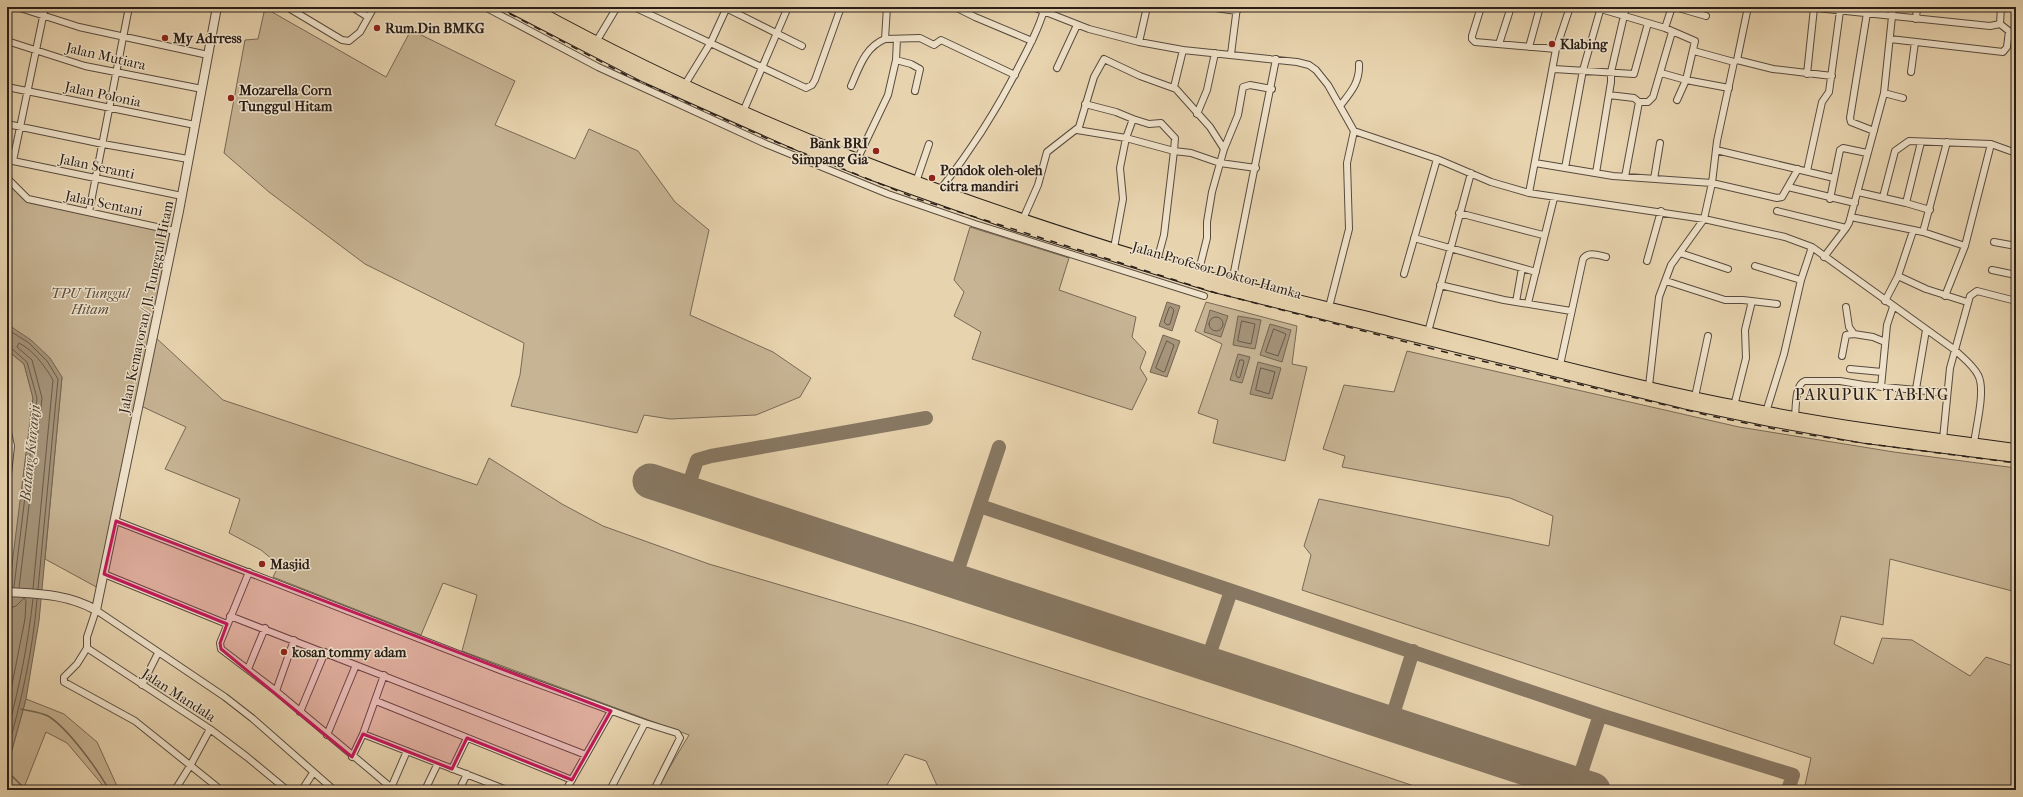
<svg xmlns="http://www.w3.org/2000/svg" width="2023" height="797" viewBox="0 0 2023 797" font-family="'IM FELL French Canon',serif">
	<style>
		.green { fill: #c7b494; stroke: #786956 }
		.water { fill: #a6957b; stroke: #746553 }
		.lines { fill: none; stroke-linecap: round; stroke-linejoin: round }
		.shore { stroke: #685a4a; stroke-width: 1 }
		.stream { stroke: #746553; stroke-width: 1.5 }
		.taxiway { stroke: #887863; stroke-width: 14 }
		.runway { stroke: #887863; stroke-width: 35 }
		.minor-casing { stroke: #584b3e; stroke-width: 8 }
		.tertiary-casing { stroke: #584b3e; stroke-width: 10 }
		.trunk-casing { stroke: #291e18; stroke-width: 12 }
		.minor { stroke: #efe2ca; stroke-width: 6 }
		.tertiary { stroke: #efe2ca; stroke-width: 8 }
		.trunk { stroke: #e7d3ae; stroke-width: 10 }
		.rail { stroke: #291e18; stroke-width: 1.5; stroke-dasharray: 7 7; stroke-linecap: butt }
		.marked { fill: #c2185b; fill-opacity: 0.2; stroke: #c2185b; stroke-width: 3; stroke-linejoin: round }
		.poi-dot { fill: #8f2418; stroke: #efe2ca; stroke-width: 1.5 }
		.labels { text-anchor: middle; stroke-width: 3; stroke-linejoin: round; paint-order: stroke }
		.poi-label { font-size: 14px; font-weight: bold; fill: #291e18; stroke: #efe2ca; text-anchor: start }
		.street-label { font-size: 14px; fill: #291e18; stroke: #efe2ca }
		.park-label { font-size: 14px; font-style: italic; fill: #584b3d; stroke: #efe2ca }
		.water-label { font-size: 15px; font-style: italic; fill: #55483b; stroke: #efe2ca }
		.quarter-label { font-size: 16px; letter-spacing: 1px; fill: #291e18; stroke: #efe2ca }
	</style>
	<rect width="100%" height="100%" fill="#e7d3ae"/>
	<filter id="stains"><feTurbulence type="fractalNoise" baseFrequency=".005" numOctaves="4"/><feColorMatrix values="0 0 0 0 .2 0 0 0 0 .09 0 0 0 0 .02 0 0 0 .5 -.17"/></filter>
	<radialGradient id="worn" r=".72"><stop offset=".6" stop-color="#630" stop-opacity="0"/><stop offset="1" stop-color="#630" stop-opacity=".3"/></radialGradient>
	<!-- green -->
	<path class="green" d="M 265,8 L 386,77 L 411,30 L 515,81 L 495,125 L 575,159 L 589,129 L 638,151 L 675,202 L 709,230 L 690,315 L 773,352 L 811,378 L 800,397 L 756,415 L 670,419 L 644,415 L 637,433 L 511,406 L 520,375 L 524,343 L 365,264 L 269,192 L 224,153 L 245,40 L 258,39 Z
		M 7,182 L 30,203 L 174,230 L 154,336 L 223,400 L 477,485 L 489,458 L 562,504 L 603,526 L 709,564 L 916,625 L 1289,744 L 1426,790 L 939,790 L 926,761 L 905,754 L 884,790 L 656,790 L 689,735 L 462,651 L 477,595 L 443,583 L 421,635 L 273,577 L 279,565 L 261,550 L 229,533 L 240,499 L 165,469 L 186,427 L 141,406 L 119,521 L 100,589 L 45,559 L 62,377 L 7,324 Z
		M 970,227 L 1069,258 L 1059,290 L 1136,317 L 1132,337 L 1146,352 L 1140,368 L 1147,379 L 1132,410 L 972,359 L 981,332 L 954,316 L 964,292 L 954,280 Z
		M 1206,302 L 1297,326 L 1292,364 L 1307,367 L 1285,461 L 1213,443 L 1218,420 L 1198,413 L 1222,344 L 1195,331 Z
		M 7,350 L 24,364 L 33,398 L 10,588 L 7,588 Z
		M 1407,351 L 1739,427 L 1894,452 L 2016,468 L 2016,592 L 1890,559 L 1883,625 L 1841,616 L 1834,644 L 1873,664 L 1882,638 L 1912,640 L 1970,676 L 1986,657 L 2016,667 L 2016,790 L 1804,790 L 1811,758 L 1302,590 L 1311,555 L 1304,546 L 1319,499 L 1549,546 L 1553,516 L 1510,498 L 1342,467 L 1345,456 L 1323,449 L 1344,385 L 1394,392 Z
		M 26,699 L 64,714 L 97,742 L 117,786 L 115,790 L 103,790 L 101,783 L 67,743 L 46,732 L 23,790 L 7,790 L 7,768 Z"/>
	<!-- water -->
	<path class="water" d="M 1167,302 L 1180,306 L 1172,331 L 1159,326 Z
		M 1210,310 L 1228,316 L 1221,337 L 1204,332 Z
		M 1238,316 L 1261,320 L 1255,349 L 1233,345 Z
		M 7,324 L 31,340 L 50,358 L 62,377 L 39,621 L 26,699 L 7,768 L 7,604 L 33,398 L 24,364 L 7,350 Z
		M 1270,324 L 1291,330 L 1282,362 L 1260,355 Z
		M 1163,335 L 1180,341 L 1167,377 L 1150,372 Z
		M 1238,354 L 1250,357 L 1242,383 L 1230,380 Z
		M 1258,362 L 1281,368 L 1272,399 L 1250,394 Z"/>
	<g class="lines">
		<!-- shore -->
		<path class="shore" d="M 1171,307 L 1174,310 L 1170,324 L 1167,325 L 1164,322 L 1169,308 Z
			M1209 324a7 7 0 1 1 14 0a7 7 0 1 1-14 0Z
			M 1242,321 L 1255,324 L 1251,344 L 1238,341 Z
			M 7,329 L 29,343 L 47,361 L 58,379 L 38,589
			M 1274,329 L 1286,334 L 1278,356 L 1266,352 Z
			M 1167,341 L 1174,345 L 1165,371 L 1163,372 L 1156,368 Z
			M 7,347 L 11,348 L 27,362 L 37,398 L 14,587
			M 1240,360 L 1243,360 L 1244,362 L 1240,377 L 1238,378 L 1236,375 Z
			M 1261,368 L 1275,372 L 1269,394 L 1256,390 Z
			M 19,588 L 42,398 L 32,360 L 17,347 L 19,343 C 33,350 45,366 53,380 L 33,589
			M 7,609 L 16,606 L 24,598 L 26,600 L 25,619 L 7,710
			M 7,733 C 19,689 28,644 33,599
			M 7,752 C 21,702 33,651 37,599"/>
		<!-- stream -->
		<path class="stream" d="M 21,709 C 29,711 41,712 48,716 C 68,728 98,770 109,790
			M 7,774 L 12,776 L 26,790"/>
		<!-- taxiway -->
		<path class="taxiway" d="M 686,493 L 697,460 L 711,456 L 926,418
			M 980,506 L 1600,715 L 1793,775 L 1788,790
			M 954,581 L 999,447
			M 1206,664 L 1231,591
			M 1390,724 L 1413,651
			M 1577,785 L 1600,715"/>
		<!-- runway -->
		<path class="runway" d="M 650,481 L 1593,790"/>
		<defs>
			<path id="minor" d="M 17,7 L 79,27 L 208,55
				M 287,7 L 342,40 L 349,41 L 360,32 L 374,7
				M 352,7 L 368,17
				M 485,7 L 598,67 L 766,144 L 888,194 L 975,224 L 1204,296
				M 634,7 L 806,88 L 812,85 L 815,80 L 841,7
				M 724,7 L 802,46
				M 887,7 L 885,39 L 920,38 L 934,45 L 941,40 L 1015,75
				M 955,7 L 975,17 L 1032,41
				M 1033,7 L 1089,29 L 1139,42 L 1183,50 L 1297,62 L 1309,65 L 1316,70 L 1328,85 L 1354,131 L 1347,163 L 1349,229 L 1329,307
				M 1208,7 L 1237,11
				M 1481,7 L 1472,36 L 1472,39 L 1475,42 L 1556,49
				M 1675,7 L 1706,16
				M 1807,7 L 1990,26 L 2000,24
				M 1601,9 L 1665,28 L 1695,41 L 1686,80 L 1677,100
				M 1867,13 L 1850,118 L 1851,122 L 1874,131
				M 1916,19 L 1917,7
				M 1665,28 L 1672,7
				M 1890,39 L 2003,52 L 2007,47 L 2009,31 L 2000,24 L 2001,7
				M 7,41 L 85,66 L 202,89
				M 596,42 L 617,7
				M 1139,42 L 1147,7
				M 1499,44 L 1511,7
				M 1529,47 L 1540,7
				M 1694,51 L 1734,62
				M 1231,54 L 1237,7
				M 896,60 L 911,64 L 920,69 L 915,91
				M 1737,60 L 1748,7
				M 1057,68 L 1077,25
				M 1554,69 L 1634,74 L 1648,23
				M 1911,72 L 1915,42
				M 1661,73 L 1686,80 L 1729,88
				M 1807,74 L 1814,8
				M 684,86 L 711,42 L 727,7
				M 851,86 C 859,68 865,47 885,39
				M 7,87 L 195,125
				M 1174,87 L 1183,50
				M 1884,93 L 1903,98
				M 1609,95 L 1634,98 L 1639,102 L 1625,177
				M 1639,102 L 1648,102 L 1653,97 L 1672,32
				M 1340,106 C 1351,92 1360,82 1359,64
				M 743,112 L 788,7
				M 1197,114 L 1207,90 L 1215,53
				M 1133,119 L 1149,124 L 1161,123 L 1175,138 L 1174,151 L 1191,153 L 1220,163 L 1256,168
				M 7,124 L 103,144 L 188,159
				M 1077,130 L 1126,138 L 1133,119 L 1116,112 L 1085,104
				M 1354,131 L 1437,159 L 1491,182 L 1529,193 L 1704,219 L 1785,237 L 1812,247 L 1955,350 C 1963,358 1973,365 1978,375 C 1986,389 1976,427 1974,443
				M 1716,150 L 1834,178
				M 857,160 L 888,95 L 896,60 L 897,39
				M 13,161 L 45,7
				M 7,162 L 13,161 L 182,196
				M 1535,163 L 1613,176 L 1712,183 L 1777,198 L 1782,197 L 1798,169
				M 1565,168 L 1583,70 L 1601,7
				M 1807,171 L 1822,102 L 1829,92 L 1840,11
				M 1596,173 L 1611,82 L 1611,72 L 1626,7
				M 7,178 L 28,199 L 175,231
				M 1654,179 L 1660,143
				M 916,182 L 929,144
				M 1788,187 L 1855,203
				M 940,190 C 972,149 996,112 1019,66 C 1029,47 1039,28 1045,7
				M 1858,192 L 1906,203 L 1930,210
				M 1529,193 L 1556,49 L 1570,7
				M 1883,197 L 1895,151 L 1909,141 L 1991,144 L 2016,153
				M 1830,199 L 1840,150 L 1843,148 L 1867,153
				M 1906,203 L 1921,142
				M 1777,211 L 1846,228 L 1849,223 L 1884,93 L 1893,7
				M 89,212 L 129,7
				M 1459,213 L 1543,235
				M 1851,217 L 1923,232 L 1965,246
				M 1023,219 L 1038,185 L 1047,152 L 1079,127 L 1094,77 L 1104,59 L 1140,76 L 1176,89 L 1210,127 L 1224,149
				M 1923,232 L 1947,142
				M 1414,238 L 1536,272
				M 1994,242 L 2016,246
				M 1114,248 L 1123,199 L 1120,168 L 1126,138 L 1174,151 L 1164,235 L 1157,261
				M 1680,253 L 1728,269
				M 1824,257 L 1846,228
				M 1647,261 L 1661,211
				M 1755,266 L 1801,280
				M 1992,270 L 2016,275
				M 1198,274 L 1207,238 L 1207,222 L 1212,192 L 1224,149 L 1238,115 L 1243,87 L 1250,85 L 1272,89
				M 1404,274 L 1437,159
				M 1898,276 L 1926,289 L 1967,302
				M 1666,281 L 1725,300 L 1743,300 L 1777,304
				M 1232,282 L 1276,59
				M 1440,285 L 1504,300 L 1571,311
				M 1945,296 L 1965,246 L 1991,144
				M 1885,301 L 1898,276 L 1913,231
				M 1516,302 L 1522,268
				M 1528,303 L 1554,198
				M 1846,307 L 1849,327 L 1854,334 L 1873,337 L 1885,342
				M 1428,332 L 1471,173
				M 1842,356 L 1846,335 L 1854,334
				M 1560,365 L 1583,259 C 1588,251 1598,255 1606,257
				M 1850,369 L 1882,372
				M 1649,386 L 1659,297 L 1671,265 L 1704,219 L 1712,183 L 1717,141 L 1734,62 L 1737,60 L 1773,69 L 1832,76
				M 1881,387 L 1887,325 L 1893,307
				M 1916,389 L 1926,330
				M 1695,397 L 1708,336
				M 1734,406 L 1746,358 L 1745,330 L 1752,301
				M 1766,412 L 1784,354 L 1801,280 L 1812,247
				M 1795,417 C 1796,407 1795,384 1805,381 L 1840,381 L 1864,385 L 1947,393
				M 7,428 L 11,446 L 7,484
				M 1943,439 L 1950,368 L 1970,296 L 1977,291 L 2016,301
				M 116,521 L 505,672 L 645,723 L 610,790
				M 249,572 L 220,643 L 221,649 L 276,691 L 394,790
				M 104,574 L 227,624
				M 230,616 L 586,755
				M 87,648 L 77,664 L 64,677 L 64,682 L 135,721 L 221,790
				M 248,669 L 265,628
				M 142,685 L 158,653
				M 276,691 L 294,640
				M 376,701 L 572,780
				M 300,712 L 325,652
				M 645,723 L 677,733 L 680,738 L 654,790
				M 363,734 L 384,675
				M 327,735 L 356,665
				M 352,757 L 363,734 L 507,790
				M 452,769 L 467,738
				M 391,788 L 407,751
				M 175,790 L 190,766 L 210,729
				M 287,790 L 247,757 L 210,729 L 87,648 L 87,637 L 96,610 L 225,697 L 252,718 L 334,790
				M 302,790 L 313,773
				M 425,790 L 438,763
				M 459,790 L 467,774
				M 566,790 L 611,711"/>
			<path id="tertiary" d="M 7,592 C 40,594 67,594 96,610 L 179,211 L 217,7"/>
			<path id="trunk" d="M 510,7 L 645,77 L 807,149 L 867,173 L 1016,226 L 1214,287 L 1683,403 L 1770,421 L 1866,438 L 2016,457
				M 531,7 C 742,123 967,207 1198,274 C 1260,292 1324,306 1388,322 C 1504,351 1620,383 1737,406 C 1829,425 1923,437 2016,449"/>
		</defs>
		<!-- minor casing -->
		<use href="#minor" class="minor-casing"/>
		<!-- tertiary casing -->
		<use href="#tertiary" class="tertiary-casing"/>
		<!-- trunk casing -->
		<use href="#trunk" class="trunk-casing"/>
		<!-- minor -->
		<use href="#minor" class="minor"/>
		<!-- tertiary -->
		<use href="#tertiary" class="tertiary"/>
		<!-- trunk -->
		<use href="#trunk" class="trunk"/>
		<!-- rail -->
		<path class="rail" d="M 497,7 L 628,76 L 766,138 L 918,199 L 1216,293 L 1453,354 L 1711,416 L 1785,431 L 1862,443 L 2016,463"/>
	</g>
	<!-- marked area -->
	<path class="marked" d="M 116,521 L 611,711 L 572,780 L 467,738 L 452,769 L 363,734 L 352,757 L 221,649 L 220,643 L 227,624 L 104,574 Z"/>
	<!-- markers -->
	<g class="poi-dot">
		<circle cx="377" cy="28" r="4"/>
		<circle cx="165" cy="38" r="4"/>
		<circle cx="1552" cy="44" r="4"/>
		<circle cx="231" cy="98" r="4"/>
		<circle cx="876" cy="151" r="4"/>
		<circle cx="932" cy="178" r="4"/>
		<circle cx="262" cy="564" r="4"/>
		<circle cx="284" cy="652" r="4"/>
	</g>
	<g class="labels">
		<!-- poi labels -->
		<g class="poi-label">
			<text x="385" y="33">Rum.Din BMKG</text>
			<text x="173" y="43">My Adrress</text>
			<text x="1560" y="49">Klabing</text>
			<text x="239" y="95">Mozarella Corn<tspan x="239" dy="16">Tunggul Hitam</tspan></text>
			<text x="868" y="148" text-anchor="end">Bank BRI<tspan x="868" dy="16">Simpang Gia</tspan></text>
			<text x="940" y="175">Pondok oleh-oleh<tspan x="940" dy="16">citra mandiri</tspan></text>
			<text x="270" y="569">Masjid</text>
			<text x="292" y="657">kosan tommy adam</text>
		</g>
		<!-- street labels -->
		<g class="street-label">
			<text transform="translate(106 56) rotate(13)" y="5">Jalan Mutiara</text>
			<text transform="translate(103 94) rotate(12)" y="5">Jalan Polonia</text>
			<text transform="translate(97 166) rotate(12)" y="5">Jalan Seranti</text>
			<text transform="translate(104 203) rotate(12)" y="5">Jalan Sentani</text>
			<text transform="translate(1217 270) rotate(16)" y="5">Jalan Profesor Doktor Hamka</text>
			<text transform="translate(146 307) rotate(-78)" y="5">Jalan Kemayoran/ Jl. Tunggul Hitam</text>
			<text transform="translate(179 695) rotate(33)" y="5">Jalan Mandala</text>
		</g>
		<!-- park labels -->
		<g class="park-label">
			<text x="90" y="298">TPU Tunggul<tspan x="90" dy="16">Hitam</tspan></text>
		</g>
		<!-- water labels -->
		<g class="water-label">
			<text transform="translate(30 453) rotate(-84)" y="5">Batang Kuranji</text>
		</g>
		<!-- quarter labels -->
		<g class="quarter-label">
			<text x="1872" y="400">PARUPUK TABING</text>
		</g>
	</g>
	<!-- margin -->
	<rect width="2023" height="797" fill="none" stroke="#e7d3ae" stroke-width="24"/>
	<rect x="8" y="8" width="2007" height="781" fill="none" stroke="#291e18" stroke-width="2"/>
	<rect x="12" y="12" width="1999" height="773" fill="none" stroke="#291e18"/>
	<rect width="100%" height="100%" filter="url(#stains)"/>
	<rect width="100%" height="100%" fill="url(#worn)"/>
</svg>
